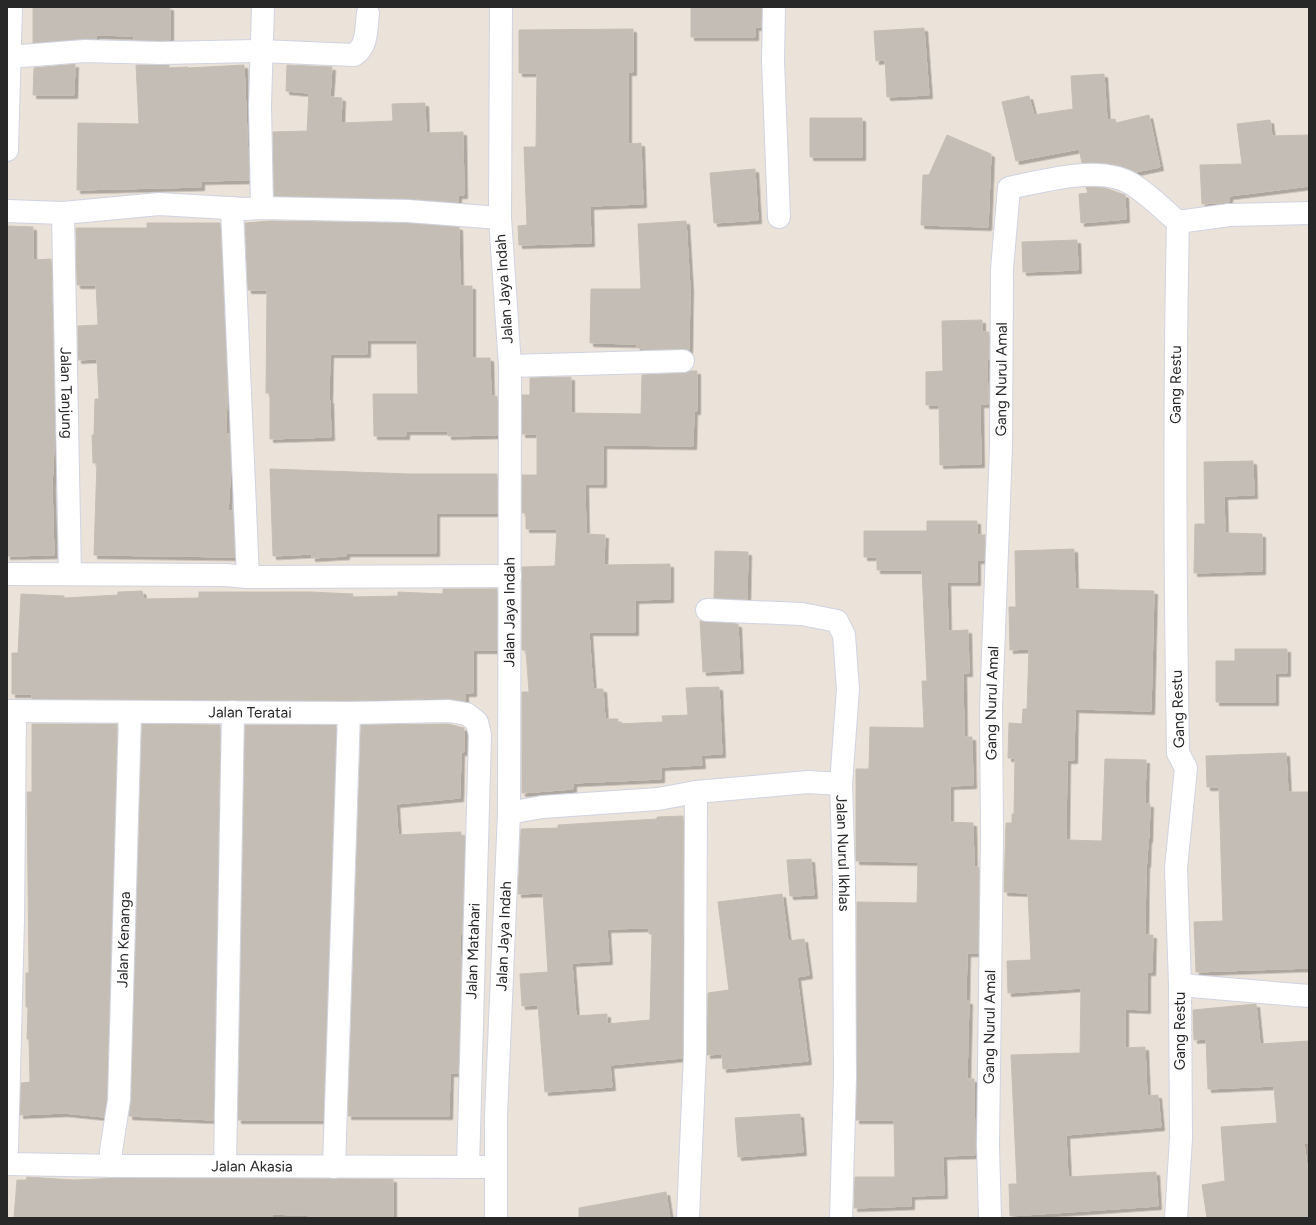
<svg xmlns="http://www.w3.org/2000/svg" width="1316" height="1225" viewBox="0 0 1316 1225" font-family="Figtree,sans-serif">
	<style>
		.building { fill: #c3bdb5; stroke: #c7beb3; fill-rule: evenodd; filter: url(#shadow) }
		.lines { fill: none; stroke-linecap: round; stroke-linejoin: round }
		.minor-casing { stroke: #cfd4e2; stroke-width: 24 }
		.minor { stroke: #fff; stroke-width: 22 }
		.labels { text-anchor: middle; stroke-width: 3.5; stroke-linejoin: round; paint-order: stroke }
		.street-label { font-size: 15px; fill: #282828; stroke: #fff }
	</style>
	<defs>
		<filter id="shadow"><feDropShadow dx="3.5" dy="3.5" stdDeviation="0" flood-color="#0004"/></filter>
	</defs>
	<rect width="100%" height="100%" fill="#ebe2d9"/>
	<!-- building -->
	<path class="building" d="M 33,7 L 170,7 L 170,40 L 134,40 L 134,36 L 96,35 L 96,39 L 33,43 Z
		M 691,7 L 762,7 L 761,27 L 755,27 L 755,37 L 691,37 Z
		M 924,28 L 929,95 L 887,97 L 885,60 L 876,61 L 874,31 Z
		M 633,29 L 633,72 L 628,72 L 628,144 L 641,143 L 643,204 L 590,206 L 591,243 L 519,245 L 518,226 L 527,225 L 524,147 L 536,147 L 537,73 L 519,73 L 519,30 Z
		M 75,64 L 74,95 L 33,95 L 34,68 Z
		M 136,65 L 169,65 L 169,68 L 188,67 L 188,68 L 244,65 L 249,180 L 201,181 L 201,187 L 77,190 L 78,123 L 139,124 Z
		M 287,65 L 332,67 L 330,97 L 342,98 L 341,123 L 393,121 L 392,104 L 425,103 L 426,133 L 463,132 L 464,195 L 458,195 L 458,202 L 408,198 L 274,196 L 273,132 L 307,131 L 309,93 L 286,91 Z
		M 1104,74 L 1107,120 L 1115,119 L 1116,123 L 1149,115 L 1160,167 L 1136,172 L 1125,167 L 1110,163 L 1082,163 L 1079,149 L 1016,161 L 1002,102 L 1029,96 L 1034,115 L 1073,109 L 1071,76 Z
		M 810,118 L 862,118 L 862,157 L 810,157 Z
		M 1270,120 L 1272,136 L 1309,135 L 1309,186 L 1229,196 L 1229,202 L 1202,204 L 1200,165 L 1242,164 L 1237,124 Z
		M 947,135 L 991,154 L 988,227 L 921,225 L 923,175 L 929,175 Z
		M 755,169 L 758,220 L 714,223 L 710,173 Z
		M 1086,187 L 1105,188 L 1125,195 L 1126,219 L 1081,223 L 1079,194 L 1088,193 Z
		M 271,221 L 407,223 L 459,227 L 460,286 L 472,286 L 472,358 L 490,358 L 491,396 L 497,396 L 497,435 L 448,436 L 448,431 L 406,431 L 406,436 L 374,436 L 373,394 L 418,394 L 417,340 L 367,340 L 367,354 L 330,354 L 329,400 L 330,400 L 331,437 L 270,439 L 270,393 L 266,393 L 267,290 L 248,290 L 245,223 Z
		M 686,221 L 690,288 L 689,350 L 683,349 L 643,350 L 643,348 L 637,348 L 637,344 L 590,343 L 591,289 L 641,289 L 638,224 Z
		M 147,223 L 220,223 L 227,389 L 226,434 L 229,434 L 231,467 L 228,511 L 233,511 L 235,557 L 94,555 L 97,463 L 93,463 L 92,435 L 94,435 L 95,399 L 99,399 L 97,359 L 78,360 L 78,326 L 98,325 L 96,285 L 77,285 L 76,228 L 147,228 Z
		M 7,226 L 33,227 L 33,260 L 51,259 L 55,428 L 52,486 L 54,555 L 7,556 Z
		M 1077,240 L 1078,270 L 1023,272 L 1022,242 Z
		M 982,320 L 982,332 L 989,332 L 989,359 L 987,359 L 988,404 L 980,404 L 981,464 L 940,465 L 939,405 L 926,405 L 926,372 L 943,371 L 942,321 Z
		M 691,371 L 697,371 L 697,411 L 694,411 L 693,446 L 603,445 L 603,484 L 585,484 L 586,534 L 605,535 L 604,565 L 670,564 L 670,599 L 635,600 L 635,632 L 589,632 L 593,689 L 603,689 L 605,719 L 618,719 L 618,724 L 663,722 L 662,716 L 688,715 L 686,688 L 719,687 L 722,754 L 701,755 L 702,765 L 661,767 L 661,779 L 573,783 L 573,789 L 522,793 L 522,692 L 529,692 L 526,650 L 522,650 L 522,567 L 555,566 L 557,529 L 526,529 L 526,513 L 522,513 L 522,475 L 537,475 L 537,434 L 522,434 L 522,395 L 530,395 L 530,378 L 571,377 L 571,413 L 641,414 L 642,375 L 683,373 Z
		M 1253,461 L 1254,495 L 1224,496 L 1225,533 L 1262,534 L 1262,571 L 1194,573 L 1195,524 L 1205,524 L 1204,462 Z
		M 270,469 L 410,474 L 497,474 L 497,513 L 436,513 L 436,553 L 346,553 L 346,556 L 312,558 L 312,554 L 273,556 Z
		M 927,521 L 977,521 L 977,535 L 985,535 L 984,560 L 977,560 L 977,582 L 947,582 L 948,631 L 968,630 L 969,673 L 963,673 L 964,737 L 972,737 L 973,785 L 950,786 L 950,822 L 973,823 L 974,867 L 979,867 L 978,953 L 967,953 L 966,1001 L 969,1001 L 967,1079 L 974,1079 L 975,1155 L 943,1156 L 944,1195 L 911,1196 L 911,1206 L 854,1208 L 855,1177 L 895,1177 L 894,1120 L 856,1120 L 857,902 L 917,903 L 918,862 L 856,861 L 856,769 L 869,769 L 870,727 L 924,728 L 922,681 L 927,681 L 922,570 L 877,570 L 877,557 L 864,557 L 864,531 L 927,531 Z
		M 1074,549 L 1075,589 L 1154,591 L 1151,711 L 1075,709 L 1074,760 L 1067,760 L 1066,840 L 1102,841 L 1105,759 L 1146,760 L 1145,804 L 1150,804 L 1149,839 L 1148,839 L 1147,864 L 1146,864 L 1145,935 L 1153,935 L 1152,972 L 1147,972 L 1147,1010 L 1125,1009 L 1125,1048 L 1145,1047 L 1147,1096 L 1158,1095 L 1161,1127 L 1066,1135 L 1068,1177 L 1156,1172 L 1158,1206 L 1010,1216 L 1009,1184 L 1017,1184 L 1011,1055 L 1080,1053 L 1081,988 L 1008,993 L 1007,961 L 1031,960 L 1028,893 L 1004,892 L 1006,823 L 1012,823 L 1012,814 L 1014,814 L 1015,758 L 1008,758 L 1009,723 L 1022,724 L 1023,709 L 1027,709 L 1029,649 L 1010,650 L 1009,607 L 1016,607 L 1015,551 Z
		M 715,551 L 748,552 L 747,599 L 714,598 Z
		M 443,589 L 497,589 L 497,650 L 473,650 L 473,693 L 465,693 L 465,701 L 449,698 L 349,700 L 32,699 L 32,694 L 12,694 L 12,653 L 18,653 L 21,594 L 64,596 L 64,598 L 118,595 L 118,592 L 142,591 L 144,599 L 199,598 L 199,592 L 310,592 L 353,594 L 352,597 L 398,596 L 398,592 L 443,594 Z
		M 700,621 L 738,624 L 740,670 L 703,672 Z
		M 1235,649 L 1287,649 L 1287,673 L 1275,673 L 1275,702 L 1216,702 L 1216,661 L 1235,661 Z
		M 32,724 L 117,724 L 107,1099 L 104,1117 L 64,1113 L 20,1115 L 21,1083 L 30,1082 L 29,1039 L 27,1039 L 28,1007 L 26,1007 L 26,973 L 29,973 L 27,792 L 32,792 Z
		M 142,724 L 220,725 L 213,1120 L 129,1116 L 131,1100 Z
		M 448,724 L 464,728 L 464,752 L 461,752 L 460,798 L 396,804 L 398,835 L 461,832 L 461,836 L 465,836 L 462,934 L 460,934 L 461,973 L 458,1073 L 450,1073 L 449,1116 L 348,1116 L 361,725 Z
		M 245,725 L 336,725 L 323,1120 L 238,1120 Z
		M 1286,753 L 1288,792 L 1309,792 L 1309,968 L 1196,972 L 1194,922 L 1223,921 L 1219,787 L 1207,787 L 1206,756 Z
		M 683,816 L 682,1058 L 610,1065 L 612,1087 L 545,1092 L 538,1005 L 522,1006 L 520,974 L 548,972 L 543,893 L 518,894 L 521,829 L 558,828 L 558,825 L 657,819 L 657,817 ZM 649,928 L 649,934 L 652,934 L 650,1020 L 607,1024 L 607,1014 L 576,1016 L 572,963 L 609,961 L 607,929 Z
		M 811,859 L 814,895 L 790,896 L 787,860 Z
		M 782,894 L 788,941 L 804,939 L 809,975 L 797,977 L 808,1061 L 723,1069 L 722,1054 L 707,1055 L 708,993 L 729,990 L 718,902 Z
		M 1256,1004 L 1260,1044 L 1309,1041 L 1309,1143 L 1304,1143 L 1309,1181 L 1309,1218 L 1207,1218 L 1202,1185 L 1225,1181 L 1221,1127 L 1277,1123 L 1274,1086 L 1208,1089 L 1206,1039 L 1194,1040 L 1193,1010 Z
		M 800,1114 L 803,1152 L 738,1157 L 735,1118 Z
		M 27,1177 L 74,1180 L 122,1178 L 393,1179 L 393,1218 L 318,1218 L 318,1216 L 272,1214 L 272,1218 L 14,1218 L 17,1180 L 26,1180 Z
		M 666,1192 L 670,1218 L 579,1218 L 579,1208 Z"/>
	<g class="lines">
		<defs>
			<g id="minor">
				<path d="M 774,7 L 773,60 L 779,217"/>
				<path d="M 9,57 L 85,51 L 160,53 L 261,51 L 354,55 C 368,46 366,29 368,13"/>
				<path d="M 7,150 L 11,7"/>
				<path d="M 232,208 L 248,577"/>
				<path d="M 262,208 L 260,105 L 263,7"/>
				<path d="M 7,211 L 63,213 L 159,204 L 245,209 L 262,208 L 408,211 L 500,218"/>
				<path id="s1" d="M 63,213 L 70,574"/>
				<path d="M 510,366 L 683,361"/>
				<path d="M 7,574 L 225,575 L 248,577 L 510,576"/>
				<path id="s2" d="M 707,610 L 802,614 L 837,621 L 844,635 L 848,689 L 841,784 L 844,879 L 845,1079 L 841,1218"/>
				<path id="s3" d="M 7,711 L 349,713 L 449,711 L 467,714 L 477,722 L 480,735 L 468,1167"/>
				<path d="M 509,813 L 542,807 L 658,799 L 696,792 L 808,782 L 841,784"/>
				<path d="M 1180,985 L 1309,996"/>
				<path d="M 7,1149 L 13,920 L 15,711"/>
				<path id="s4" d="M 7,1164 L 121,1166 L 483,1167"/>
				<path id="s5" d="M 111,1166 L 111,1151 L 119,1100 L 130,713"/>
				<path d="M 225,1166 L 233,712"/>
				<path d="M 334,1167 L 349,713"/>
				<path id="s6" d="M 496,1218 L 496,1115 L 509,813 L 510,366 L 500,218 L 501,7"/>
				<path d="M 688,1218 L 695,1053 L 696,792"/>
				<path id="s7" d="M 990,1218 L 988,1145 L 992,836 L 991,707 L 1001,447 L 1002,269 L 1009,188 C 1044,181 1103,163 1135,186 C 1150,196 1164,210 1178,222 L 1229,215 L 1309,213"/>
				<path id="s8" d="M 1176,1218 L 1181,1138 L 1180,985 L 1176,868 L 1186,768 L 1178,753 C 1175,576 1174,399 1178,222"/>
			</g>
		</defs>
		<!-- minor casing -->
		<use href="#minor" class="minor-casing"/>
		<!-- minor -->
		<use href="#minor" class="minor"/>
	</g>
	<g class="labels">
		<!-- street labels -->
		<g class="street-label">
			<text transform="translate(504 289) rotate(-94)" y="5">Jalan Jaya Indah</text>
			<text dy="5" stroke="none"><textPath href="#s7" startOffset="839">Gang Nurul Amal</textPath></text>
			<text dy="5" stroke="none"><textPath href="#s8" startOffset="836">Gang Restu</textPath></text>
			<text dy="5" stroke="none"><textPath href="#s1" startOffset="180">Jalan Tanjung</textPath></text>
			<text dy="5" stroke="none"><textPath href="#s6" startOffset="606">Jalan Jaya Indah</textPath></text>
			<text dy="5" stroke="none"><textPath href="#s7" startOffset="515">Gang Nurul Amal</textPath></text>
			<text transform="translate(1178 709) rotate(-92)" y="5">Gang Restu</text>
			<text dy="5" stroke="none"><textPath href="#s3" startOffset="243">Jalan Teratai</textPath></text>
			<text dy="5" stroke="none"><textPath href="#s2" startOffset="365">Jalan Nurul Ikhlas</textPath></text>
			<text dy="5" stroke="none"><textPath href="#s6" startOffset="282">Jalan Jaya Indah</textPath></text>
			<text dy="5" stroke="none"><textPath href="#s5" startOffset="227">Jalan Kenanga</textPath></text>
			<text transform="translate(473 951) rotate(-88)" y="5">Jalan Matahari</text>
			<text dy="5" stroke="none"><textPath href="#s7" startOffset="191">Gang Nurul Amal</textPath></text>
			<text transform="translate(1180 1031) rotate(-90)" y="5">Gang Restu</text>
			<text dy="5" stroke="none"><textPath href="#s4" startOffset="245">Jalan Akasia</textPath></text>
		</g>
	</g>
	<!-- border -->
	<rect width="1316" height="1225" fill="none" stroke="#282828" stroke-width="16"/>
</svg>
